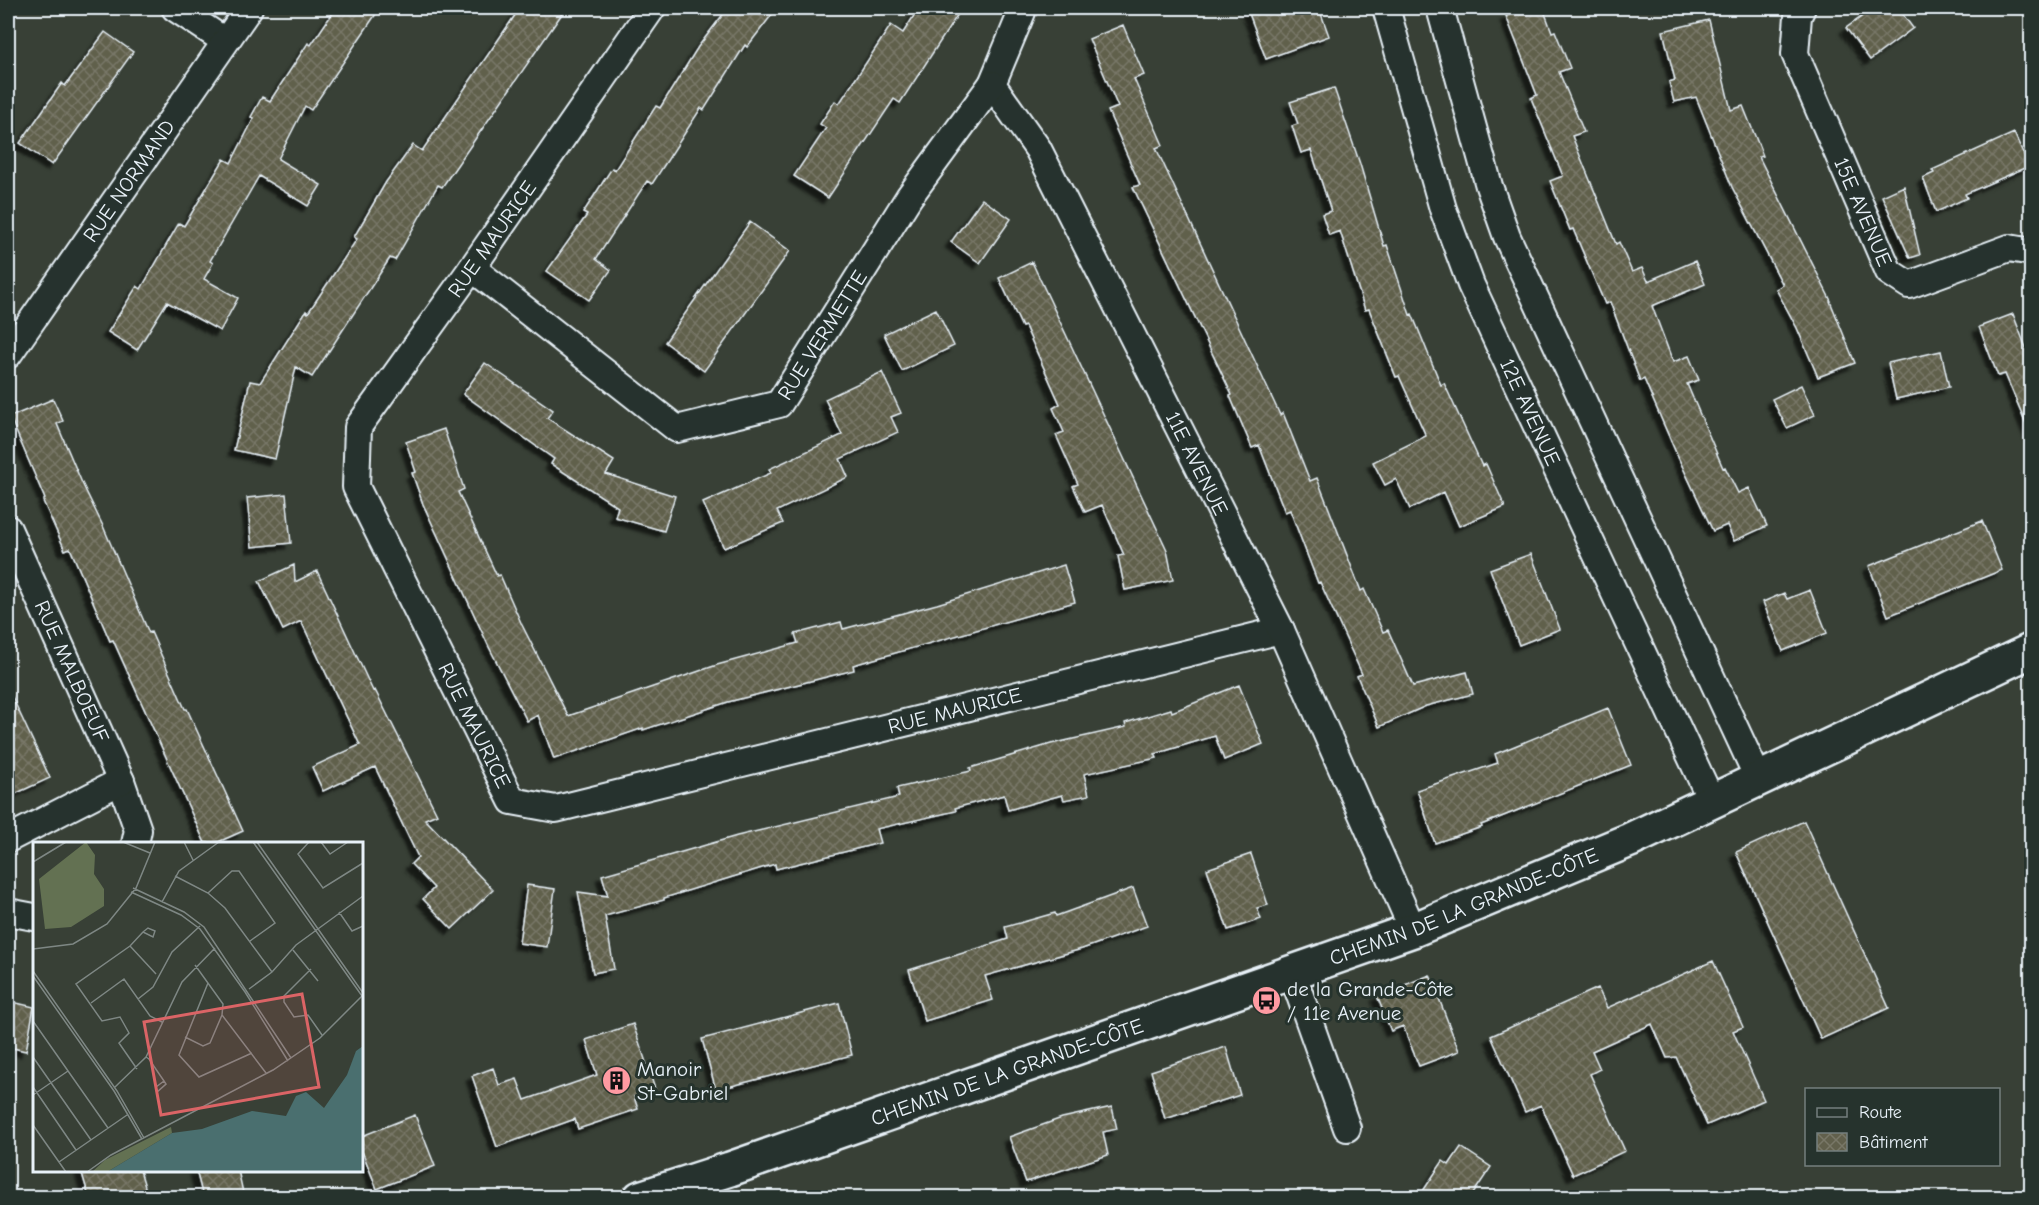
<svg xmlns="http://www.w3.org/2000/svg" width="2039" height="1205" viewBox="0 0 2039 1205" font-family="'Comic Neue',sans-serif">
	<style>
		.building { fill: url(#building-cross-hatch); stroke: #e8f1f8; stroke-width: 1.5; filter: url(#shadow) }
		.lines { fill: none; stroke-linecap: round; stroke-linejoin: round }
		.minor-casing { stroke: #e8f1f8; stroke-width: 30 }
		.secondary-casing { stroke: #e8f1f8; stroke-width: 38 }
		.minor { stroke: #26332d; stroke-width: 26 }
		.secondary { stroke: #26332d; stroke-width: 33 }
		.labels { text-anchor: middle; stroke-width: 6; stroke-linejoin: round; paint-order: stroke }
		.street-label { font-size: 21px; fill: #e8f1f8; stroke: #26332d }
		.poi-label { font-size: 21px; fill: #e8f1f8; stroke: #26332d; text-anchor: start }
		.inset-road { fill: none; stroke: #7e8784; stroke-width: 1.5 }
		.view { fill: #db6466; fill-opacity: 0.15; stroke: #db6466; stroke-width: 3 }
		.inset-edge { fill: none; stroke: #e8f1f8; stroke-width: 3 }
	</style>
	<defs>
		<pattern id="building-cross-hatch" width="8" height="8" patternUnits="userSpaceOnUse" patternTransform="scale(1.5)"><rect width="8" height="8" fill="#61604c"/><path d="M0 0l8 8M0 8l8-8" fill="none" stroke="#787767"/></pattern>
		<filter id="shadow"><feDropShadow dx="-5.5" dy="5.5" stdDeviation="1.5" flood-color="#0009"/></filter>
	</defs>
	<rect width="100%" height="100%" fill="#384036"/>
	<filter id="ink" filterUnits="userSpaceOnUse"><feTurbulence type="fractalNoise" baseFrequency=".0167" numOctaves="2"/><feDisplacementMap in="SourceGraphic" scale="12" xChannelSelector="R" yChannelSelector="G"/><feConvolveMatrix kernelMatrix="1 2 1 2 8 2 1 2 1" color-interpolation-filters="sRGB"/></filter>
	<g filter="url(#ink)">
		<!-- building -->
		<path class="building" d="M 336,8 L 380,8 L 311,110 L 305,106 L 278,159 L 321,185 L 308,206 L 259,176 L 210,261 L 213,263 L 204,279 L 238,298 L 220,331 L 167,302 L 137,350 L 108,332 L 137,286 L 141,289 L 179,223 L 184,226 L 224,159 L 231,163 L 254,118 L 251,117 L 262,97 L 270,101 L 308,43 L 311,45 Z
			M 520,8 L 566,8 L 442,187 L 438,185 L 395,260 L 390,258 L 312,377 L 296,367 L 275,459 L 234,450 L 250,381 L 260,383 L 306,311 L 308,313 L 357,239 L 354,237 L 386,182 L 413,145 L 422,151 Z
			M 728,8 L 777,8 L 747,47 L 745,45 L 704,110 L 701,108 L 652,184 L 647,181 L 596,259 L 611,270 L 589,300 L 547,271 L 587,215 L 583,213 L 612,168 L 615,170 L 656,106 L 660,108 L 698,47 Z
			M 919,8 L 962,8 L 900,103 L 894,99 L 828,198 L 794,176 L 826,128 L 820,124 L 835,101 L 839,104 L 891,25 L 903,33 Z
			M 1247,8 L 1319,8 L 1329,36 L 1266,59 Z
			M 1527,8 L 1543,8 L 1552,32 L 1555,31 L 1570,68 L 1559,72 L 1584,132 L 1572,136 L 1616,244 L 1619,242 L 1632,272 L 1642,268 L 1648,281 L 1695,261 L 1705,284 L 1652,306 L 1673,362 L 1689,356 L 1699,380 L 1687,384 L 1723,468 L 1725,467 L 1738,493 L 1749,488 L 1767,526 L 1734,541 L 1727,525 L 1713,531 L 1677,455 L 1644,379 L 1640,381 L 1610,302 L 1605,304 L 1573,229 L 1570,230 L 1550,181 L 1563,176 L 1531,98 L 1537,95 L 1506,16 Z
			M 1874,8 L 1898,8 L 1913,28 L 1870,60 L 1846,28 Z
			M 1709,20 L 1731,110 L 1743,106 L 1763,156 L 1759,157 L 1831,301 L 1830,301 L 1855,363 L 1818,377 L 1797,328 L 1776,289 L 1783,285 L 1732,187 L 1696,97 L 1674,102 L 1669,82 L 1675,80 L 1663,31 Z
			M 1123,25 L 1144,75 L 1134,79 L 1163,145 L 1156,148 L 1280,415 L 1283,413 L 1310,481 L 1317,478 L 1361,591 L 1364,589 L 1383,632 L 1388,630 L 1413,686 L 1467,672 L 1473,694 L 1426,706 L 1379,727 L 1357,676 L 1362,674 L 1320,582 L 1318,583 L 1290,510 L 1285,512 L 1259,445 L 1252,448 L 1230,396 L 1232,395 L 1133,187 L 1140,185 L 1108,111 L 1118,107 L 1089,39 Z
			M 105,32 L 133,52 L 52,165 L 20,143 L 62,83 L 65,86 Z
			M 1334,88 L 1360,164 L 1384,246 L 1387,245 L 1410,315 L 1412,314 L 1441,385 L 1444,383 L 1482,466 L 1486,464 L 1505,507 L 1459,526 L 1444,492 L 1410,509 L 1396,479 L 1385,485 L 1373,462 L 1426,436 L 1399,376 L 1396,377 L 1369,309 L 1365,310 L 1340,231 L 1329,235 L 1322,214 L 1331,211 L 1311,150 L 1301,153 L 1292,126 L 1298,124 L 1290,102 Z
			M 2014,133 L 2029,166 L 1965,194 L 1967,198 L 1936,212 L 1923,178 L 1934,173 L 1932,170 Z
			M 1904,186 L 1920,255 L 1910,258 L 1882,196 Z
			M 982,199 L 1011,219 L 980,263 L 951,242 Z
			M 750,222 L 790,251 L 704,371 L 665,342 Z
			M 1032,262 L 1167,550 L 1173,580 L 1125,590 L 1118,556 L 1124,555 L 1102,505 L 1085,512 L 1073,486 L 1078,484 L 1056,435 L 1064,432 L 1053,408 L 1060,404 L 1025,326 L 1022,327 L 999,278 Z
			M 936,309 L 954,346 L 902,371 L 884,334 Z
			M 2013,314 L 2031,361 L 2031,435 L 2005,374 L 1998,376 L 1979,327 Z
			M 1941,351 L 1949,387 L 1896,399 L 1888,363 Z
			M 485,363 L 553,410 L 547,418 L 614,461 L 606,474 L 675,496 L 664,531 L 615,517 L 618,507 L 551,464 L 554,459 L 463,394 Z
			M 882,372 L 901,413 L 891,417 L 898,432 L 840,459 L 848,477 L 777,511 L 783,523 L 724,548 L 703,503 L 771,473 L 769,469 L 842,435 L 825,399 Z
			M 1801,385 L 1815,415 L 1787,428 L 1772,399 Z
			M 53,399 L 63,421 L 57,424 L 82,483 L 103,526 L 149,633 L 151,632 L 185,709 L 187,709 L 243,831 L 216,843 L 205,843 L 113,640 L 110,641 L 70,548 L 65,550 L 43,501 L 45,499 L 10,417 Z
			M 444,429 L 464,489 L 458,492 L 497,576 L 500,575 L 522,625 L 568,716 L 717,665 L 798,643 L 795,634 L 841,622 L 843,629 L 937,604 L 1064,565 L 1075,602 L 853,665 L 854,670 L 728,702 L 643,730 L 643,728 L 554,759 L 538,715 L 527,721 L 489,647 L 423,504 L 412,473 L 416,472 L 406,442 Z
			M 286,494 L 291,543 L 252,547 L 247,498 Z
			M 1982,521 L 2002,570 L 1888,616 L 1869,566 Z
			M 1531,554 L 1560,629 L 1519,645 L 1490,569 Z
			M 294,565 L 295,582 L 317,571 L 373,691 L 375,690 L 437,814 L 425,819 L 493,890 L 452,929 L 423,899 L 434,888 L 411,864 L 418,857 L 375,767 L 323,791 L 312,767 L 360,745 L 301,621 L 283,630 L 259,581 Z
			M 1810,590 L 1827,633 L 1783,651 L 1763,602 L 1784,593 L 1787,599 Z
			M 1239,685 L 1263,744 L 1224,760 L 1215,736 L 1155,754 L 1157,758 L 1084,774 L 1089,795 L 1064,800 L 1062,795 L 1008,810 L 1004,795 L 955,808 L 956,811 L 876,829 L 880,843 L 776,869 L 775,864 L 664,898 L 664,900 L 605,916 L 614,969 L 593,973 L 578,892 L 608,896 L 602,875 L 737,836 L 899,797 L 897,788 L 971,771 L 970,768 L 1051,744 L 1126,727 L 1125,723 L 1171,709 L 1172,712 Z
			M 8,688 L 50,778 L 8,797 Z
			M 1608,708 L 1631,765 L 1481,825 L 1482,827 L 1435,843 L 1417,790 L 1498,763 L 1495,754 Z
			M 1804,821 L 1889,1008 L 1821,1039 L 1736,852 Z
			M 1251,854 L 1268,905 L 1257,908 L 1261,919 L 1228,930 L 1207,869 Z
			M 527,885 L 555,889 L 547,947 L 519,943 Z
			M 1133,888 L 1147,926 L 1082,949 L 985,976 L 993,1000 L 925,1021 L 909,970 L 1008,939 L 1005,927 L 1055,913 L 1056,916 Z
			M 1713,961 L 1743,1027 L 1733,1031 L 1764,1100 L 1707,1125 L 1676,1057 L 1667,1058 L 1652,1024 L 1592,1051 L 1600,1069 L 1590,1074 L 1625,1151 L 1573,1175 L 1541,1105 L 1525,1112 L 1491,1036 L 1598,988 L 1607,1008 Z
			M 1430,975 L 1459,1051 L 1419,1066 L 1403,1026 L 1391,1031 L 1377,996 Z
			M 8,1001 L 34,1007 L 26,1051 L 8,1047 Z
			M 839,1003 L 852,1055 L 716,1090 L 702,1039 Z
			M 633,1024 L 655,1089 L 634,1097 L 638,1109 L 578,1129 L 575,1119 L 497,1147 L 472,1076 L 493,1068 L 499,1085 L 517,1079 L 525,1100 L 597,1075 L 586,1040 Z
			M 1226,1047 L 1240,1095 L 1165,1119 L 1151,1071 Z
			M 1112,1107 L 1117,1129 L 1103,1132 L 1108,1155 L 1026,1182 L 1009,1137 L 1062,1118 Z
			M 415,1115 L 435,1166 L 377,1189 L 362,1151 L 362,1136 Z
			M 1461,1147 L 1491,1167 L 1471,1197 L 1419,1197 L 1443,1161 L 1449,1165 Z
			M 81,1170 L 140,1170 L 148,1197 L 89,1197 Z
			M 196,1170 L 238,1170 L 244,1197 L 203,1197 Z"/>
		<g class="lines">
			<defs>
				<g id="minor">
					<path d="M 175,8 L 225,41"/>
					<path id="s1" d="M 652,8 L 472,268 L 358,427 L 356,487 L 512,801 L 556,809 L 1281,630"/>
					<path id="s2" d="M 1021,8 L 1022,12 L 992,84 L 1038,149 L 1281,630 L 1413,930"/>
					<path id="s3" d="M 1386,8 L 1443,209 L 1471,285 L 1712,802"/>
					<path d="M 1440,8 L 1489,186 L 1507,237 L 1759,780"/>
					<path id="s4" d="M 1802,8 L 1798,16 L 1795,54 L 1889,272 L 1909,285 L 2009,248 L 2032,252"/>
					<path id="s5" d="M 472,268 L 677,429 L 779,404 L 909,197 L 992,84"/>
					<path id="s6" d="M 8,355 L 249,8"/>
					<path id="s7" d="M 8,529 L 121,781 L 138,830 L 135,844"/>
					<path d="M 8,839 L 121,781"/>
					<path d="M 8,912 L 34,917"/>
					<path d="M 1292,973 L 1347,1128"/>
				</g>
				<g id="secondary">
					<path id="s8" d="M 640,1198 L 730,1169 L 1413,930 L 1630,840 L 2032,650"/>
				</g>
			</defs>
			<!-- minor casing -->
			<use href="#minor" class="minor-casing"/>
			<!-- secondary casing -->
			<use href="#secondary" class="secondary-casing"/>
			<!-- minor -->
			<use href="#minor" class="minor"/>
			<!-- secondary -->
			<use href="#secondary" class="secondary"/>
		</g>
	</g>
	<!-- icons -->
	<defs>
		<symbol id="bus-disc" viewBox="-11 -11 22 22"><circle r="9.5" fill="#ff9aa2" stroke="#26332d"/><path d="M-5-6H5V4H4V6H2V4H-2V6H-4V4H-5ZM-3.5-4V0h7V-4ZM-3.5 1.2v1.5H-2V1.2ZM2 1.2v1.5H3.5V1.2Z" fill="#111"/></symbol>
		<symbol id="building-disc" viewBox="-11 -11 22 22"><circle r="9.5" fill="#ff9aa2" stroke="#26332d"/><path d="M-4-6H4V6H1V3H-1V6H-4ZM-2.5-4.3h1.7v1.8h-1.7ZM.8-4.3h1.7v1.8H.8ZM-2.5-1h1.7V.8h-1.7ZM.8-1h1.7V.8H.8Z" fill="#111"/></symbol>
	</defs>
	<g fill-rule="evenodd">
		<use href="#bus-disc" x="1250" y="984" width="33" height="33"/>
		<use href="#building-disc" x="600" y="1064" width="33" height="33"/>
	</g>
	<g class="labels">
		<!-- street labels -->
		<g class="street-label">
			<text dy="7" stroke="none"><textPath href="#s6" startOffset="212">RUE NORMAND</textPath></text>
			<text dy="7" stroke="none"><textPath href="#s4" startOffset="219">15E AVENUE</textPath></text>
			<text transform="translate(492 239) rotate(-55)" y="7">RUE MAURICE</text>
			<text dy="7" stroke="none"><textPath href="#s5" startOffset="447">RUE VERMETTE</textPath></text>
			<text dy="7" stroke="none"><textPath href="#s3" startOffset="430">12E AVENUE</textPath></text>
			<text dy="7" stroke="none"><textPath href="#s2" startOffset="514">11E AVENUE</textPath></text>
			<text dy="7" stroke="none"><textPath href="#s7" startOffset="156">RUE MALBOEUF</textPath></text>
			<text dy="7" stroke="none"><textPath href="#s1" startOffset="1378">RUE MAURICE</textPath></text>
			<text dy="7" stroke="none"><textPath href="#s1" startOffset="838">RUE MAURICE</textPath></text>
			<text dy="7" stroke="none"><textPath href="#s8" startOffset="874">CHEMIN DE LA GRANDE-CÔTE</textPath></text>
			<text dy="7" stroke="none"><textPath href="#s8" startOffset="388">CHEMIN DE LA GRANDE-CÔTE</textPath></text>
		</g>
		<!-- poi labels -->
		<g class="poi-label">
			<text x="1287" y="996">de la Grande-Côte<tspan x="1287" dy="24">/ 11e Avenue</tspan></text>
			<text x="637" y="1076">Manoir<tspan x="637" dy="24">St-Gabriel</tspan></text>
		</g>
	</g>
	<!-- overview -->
	<g transform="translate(33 842)">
		<rect width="330" height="330" fill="#384036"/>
		<path d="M 53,0 L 62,13 L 61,32 L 71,47 L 71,64 L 38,85 L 12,87 L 6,37 ZM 138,285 L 139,291 L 74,330 L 59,330 L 72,318 Z" fill="#637152"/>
		<path d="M 330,204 L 330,330 L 74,330 L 139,291 L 169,287 L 219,269 L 253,274 L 263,254 L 273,250 L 291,266 L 314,233 L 323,209 Z" fill="#4a6f6f"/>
		<path class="inset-road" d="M 90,0 L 117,11M 151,0 L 160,18M 220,0 L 329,154M 224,0 L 330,151M 276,0 L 265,12 L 290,46 L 330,21M 288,0 L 297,12 L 315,0M 0,20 L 33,0M 142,34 L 175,51 L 192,66 L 239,130M 100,46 L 151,70 L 171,85 L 258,216M 98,50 L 148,73 L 167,87 L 212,150 L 255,219M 175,51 L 199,29 L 206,29 L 242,81 L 217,99M 129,60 L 146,29 L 186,0M 306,70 L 319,89 L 330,84M 97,104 L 123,132M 0,107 L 40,102 L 74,82 L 103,46 L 122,0M 260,108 L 285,139M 162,123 L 190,162 L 189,173 L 233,231M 278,127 L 251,154 L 251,160 L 261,175 L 275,173 L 289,193M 0,129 L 84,249 L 111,296M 0,134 L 81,249 L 109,297M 175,141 L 146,213 L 166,235 L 219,211M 216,147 L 239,130 L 263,103 L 330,54M 105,157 L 120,145 L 139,110 L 167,84M 58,161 L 91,137 L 117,174 L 129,180M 0,179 L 75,286M 152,195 L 170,204 L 177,201 L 189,173M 0,215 L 58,298M 113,215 L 116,217 L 131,239 L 133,242 L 124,250 L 123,245 L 131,239M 104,227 L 86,201 L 96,191 L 87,175 L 69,179 L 43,142 L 97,104 L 110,90 L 115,86 L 122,89 L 120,95 L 110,90M 0,245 L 43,308M 81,246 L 113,215 L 149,140 L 182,106M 0,253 L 35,229M 0,283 L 33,330M 26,320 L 94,273M 54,330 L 78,313 L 240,228 L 287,196 L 330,153"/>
		<path class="view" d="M 269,152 L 286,245 L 128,273 L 111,180 Z"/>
		<rect width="330" height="330" class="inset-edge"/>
	</g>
	<!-- margin -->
	<rect width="2039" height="1205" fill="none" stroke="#26332d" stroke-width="30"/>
	<rect x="15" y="15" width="2009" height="1175" fill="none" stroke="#e8f1f8" stroke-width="2" filter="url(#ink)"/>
	<!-- legend -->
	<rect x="1805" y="1088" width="195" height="78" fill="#26332d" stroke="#747f7e" stroke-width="1.5"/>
	<rect x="1817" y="1108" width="30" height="9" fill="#26332d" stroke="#747f7e" stroke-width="1.5"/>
	<text x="1859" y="1118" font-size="18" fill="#e8f1f8">Route</text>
	<rect x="1817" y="1133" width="30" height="18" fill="url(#building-cross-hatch)" stroke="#747f7e" stroke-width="1.5"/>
	<text x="1859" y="1148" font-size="18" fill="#e8f1f8">Bâtiment</text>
</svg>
